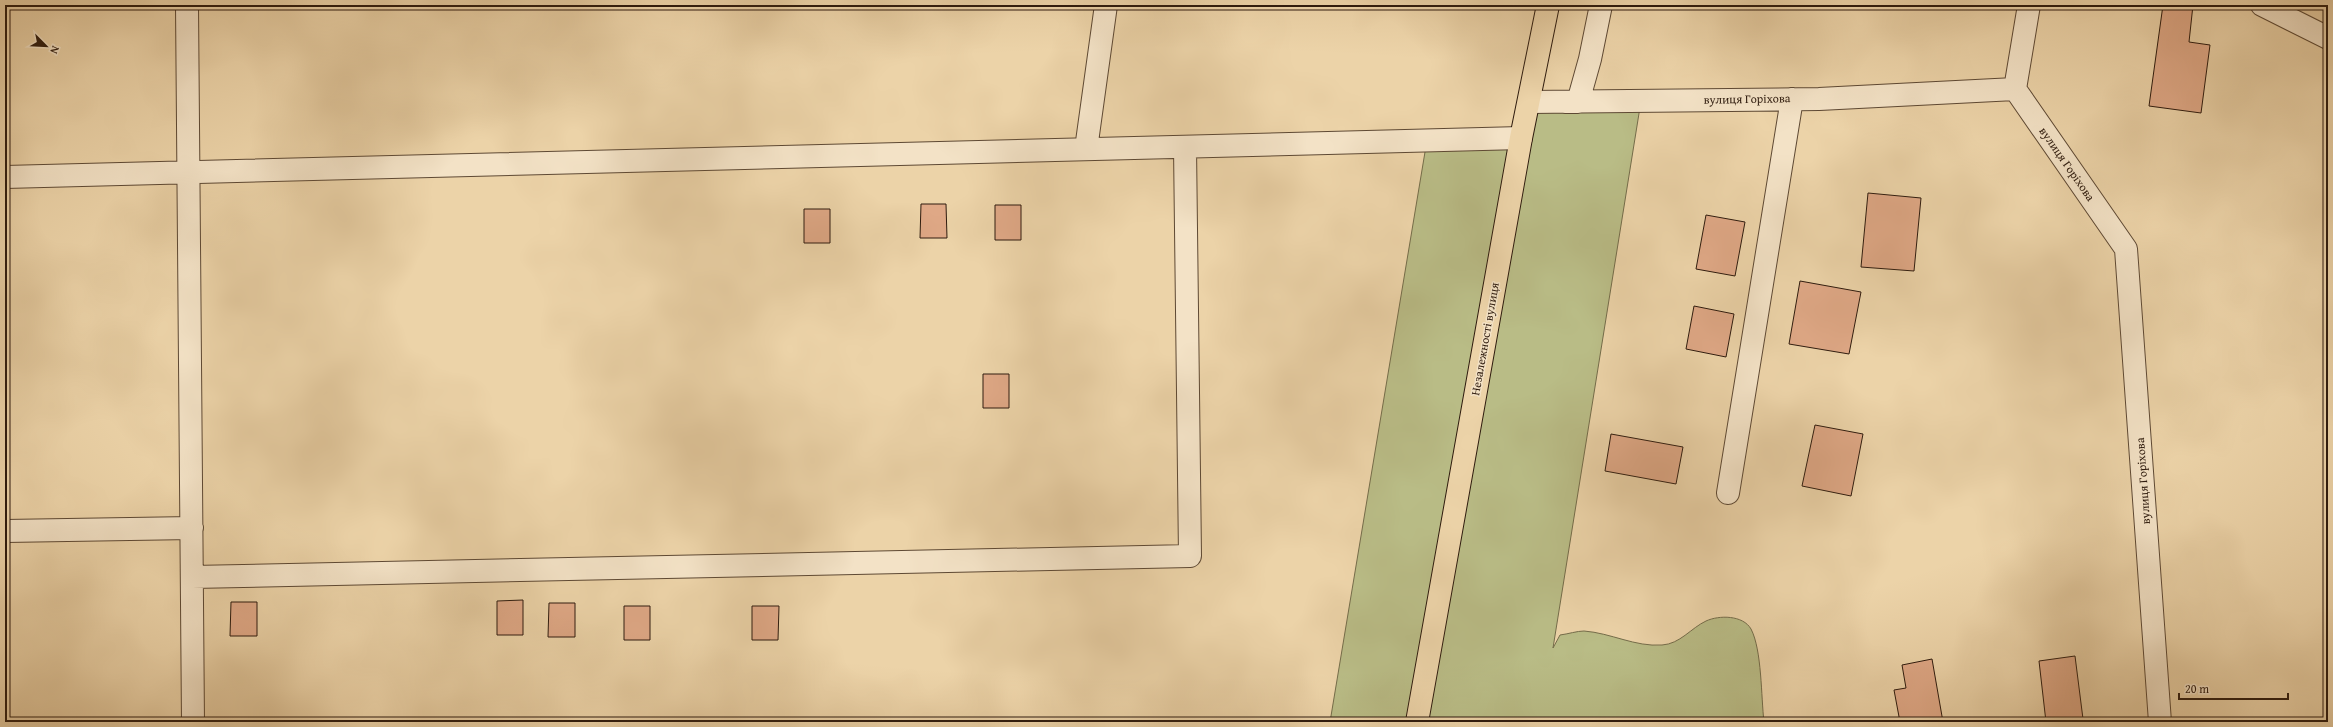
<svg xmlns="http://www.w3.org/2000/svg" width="2333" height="727" viewBox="0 0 2333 727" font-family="'Gentium Book Plus',serif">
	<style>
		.green { fill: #b9bc86; stroke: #746c4a }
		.building { fill: #dfa886; stroke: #2e1b0e }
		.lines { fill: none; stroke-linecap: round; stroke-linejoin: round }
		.minor-casing { stroke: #5e4934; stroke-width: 24 }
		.major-casing { stroke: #2e1b0e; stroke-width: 24 }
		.minor { stroke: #f3e2c6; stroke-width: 22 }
		.major { stroke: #ecd3a8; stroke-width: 22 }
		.labels { text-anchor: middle; stroke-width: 3; stroke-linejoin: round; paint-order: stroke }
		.street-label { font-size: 12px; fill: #2e1b0e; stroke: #f3e2c6 }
	</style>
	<rect width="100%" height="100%" fill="#ecd3a8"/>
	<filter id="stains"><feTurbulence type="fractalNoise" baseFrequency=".005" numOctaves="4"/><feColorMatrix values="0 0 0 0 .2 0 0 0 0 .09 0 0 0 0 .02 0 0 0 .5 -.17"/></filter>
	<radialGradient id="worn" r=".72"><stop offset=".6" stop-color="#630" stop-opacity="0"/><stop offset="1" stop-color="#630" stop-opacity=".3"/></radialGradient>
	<!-- green -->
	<path class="green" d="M 1641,101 L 1553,648 L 1560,635 C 1568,634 1577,631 1584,631 C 1611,633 1635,647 1662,645 C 1680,644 1691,628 1706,621 C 1719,615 1743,615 1751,629 C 1762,650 1761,697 1764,722 L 1330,722 L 1427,140 L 1521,138 L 1529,102 Z"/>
	<!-- building -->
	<path class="building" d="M 2163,5 L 2193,5 L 2189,42 L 2210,45 L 2201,113 L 2149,106 Z
		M 1868,193 L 1921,198 L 1914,271 L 1861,267 Z
		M 921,204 L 946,204 L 947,238 L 920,238 Z
		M 995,205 L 1021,205 L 1021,240 L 995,240 Z
		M 804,209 L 830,209 L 830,243 L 804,243 Z
		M 1706,215 L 1745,222 L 1735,276 L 1696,269 Z
		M 1800,281 L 1861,292 L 1849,354 L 1789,344 Z
		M 1694,306 L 1734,314 L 1726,357 L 1686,349 Z
		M 983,374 L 1009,374 L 1009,408 L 983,408 Z
		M 1815,425 L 1863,434 L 1851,496 L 1802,486 Z
		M 1611,434 L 1683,447 L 1676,484 L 1605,471 Z
		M 523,600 L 523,635 L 497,635 L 497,601 Z
		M 231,602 L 257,602 L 257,636 L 230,636 Z
		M 549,603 L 575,603 L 575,637 L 548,637 Z
		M 624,606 L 650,606 L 650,640 L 624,640 Z
		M 752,606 L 779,606 L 778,640 L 752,640 Z
		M 2075,656 L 2083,719 L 2046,722 L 2039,661 Z
		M 1932,659 L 1943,722 L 1900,722 L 1894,690 L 1906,688 L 1902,665 Z"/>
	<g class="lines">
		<defs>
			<path id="minor" d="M 187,5 L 193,722
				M 2262,5 L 2328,38
				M 2015,89 L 2029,5
				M 1529,102 L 1819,99 L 2015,89 L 2126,249 L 2160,722
				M 1565,102 L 1578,102 L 1590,59 L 1601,5
				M 1086,149 L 1106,5
				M 5,177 L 1521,138
				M 1728,493 L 1792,99
				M 5,531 L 192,528
				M 192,577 L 1190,556 L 1185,147"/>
			<path id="major" d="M 1417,722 L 1521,138 L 1548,5"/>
		</defs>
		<!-- minor casing -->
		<use href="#minor" class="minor-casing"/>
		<!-- major casing -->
		<use href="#major" class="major-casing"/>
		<!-- minor -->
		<use href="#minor" class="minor"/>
		<!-- major -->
		<use href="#major" class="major"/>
	</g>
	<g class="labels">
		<!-- street labels -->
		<g class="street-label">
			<text transform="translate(1747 99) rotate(-1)" y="4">вулиця Горіхова</text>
			<text transform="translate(2067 164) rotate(55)" y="4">вулиця Горіхова</text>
			<text transform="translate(1485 339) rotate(-80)" y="4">Незалежності вулиця</text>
			<text transform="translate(2143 481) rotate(-94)" y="4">вулиця Горіхова</text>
		</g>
	</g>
	<!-- margin -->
	<rect width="2333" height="727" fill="none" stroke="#ecd3a8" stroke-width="20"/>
	<rect x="6" y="6" width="2321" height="715" fill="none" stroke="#2e1b0e" stroke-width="2"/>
	<rect x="10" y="10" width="2313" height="707" fill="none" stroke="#2e1b0e"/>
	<!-- north arrow -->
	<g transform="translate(46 46) rotate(114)" stroke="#f3e2c6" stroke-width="3" paint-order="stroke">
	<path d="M0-3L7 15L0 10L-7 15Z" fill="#2e1b0e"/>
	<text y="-6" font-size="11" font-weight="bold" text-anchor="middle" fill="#2e1b0e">N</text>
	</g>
	<!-- scale -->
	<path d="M2179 693v6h109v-6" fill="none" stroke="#2e1b0e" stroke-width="2"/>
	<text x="2185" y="693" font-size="12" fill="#2e1b0e" stroke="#f3e2c6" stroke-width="3" paint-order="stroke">20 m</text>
	<rect width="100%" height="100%" filter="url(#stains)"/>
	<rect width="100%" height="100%" fill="url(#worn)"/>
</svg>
